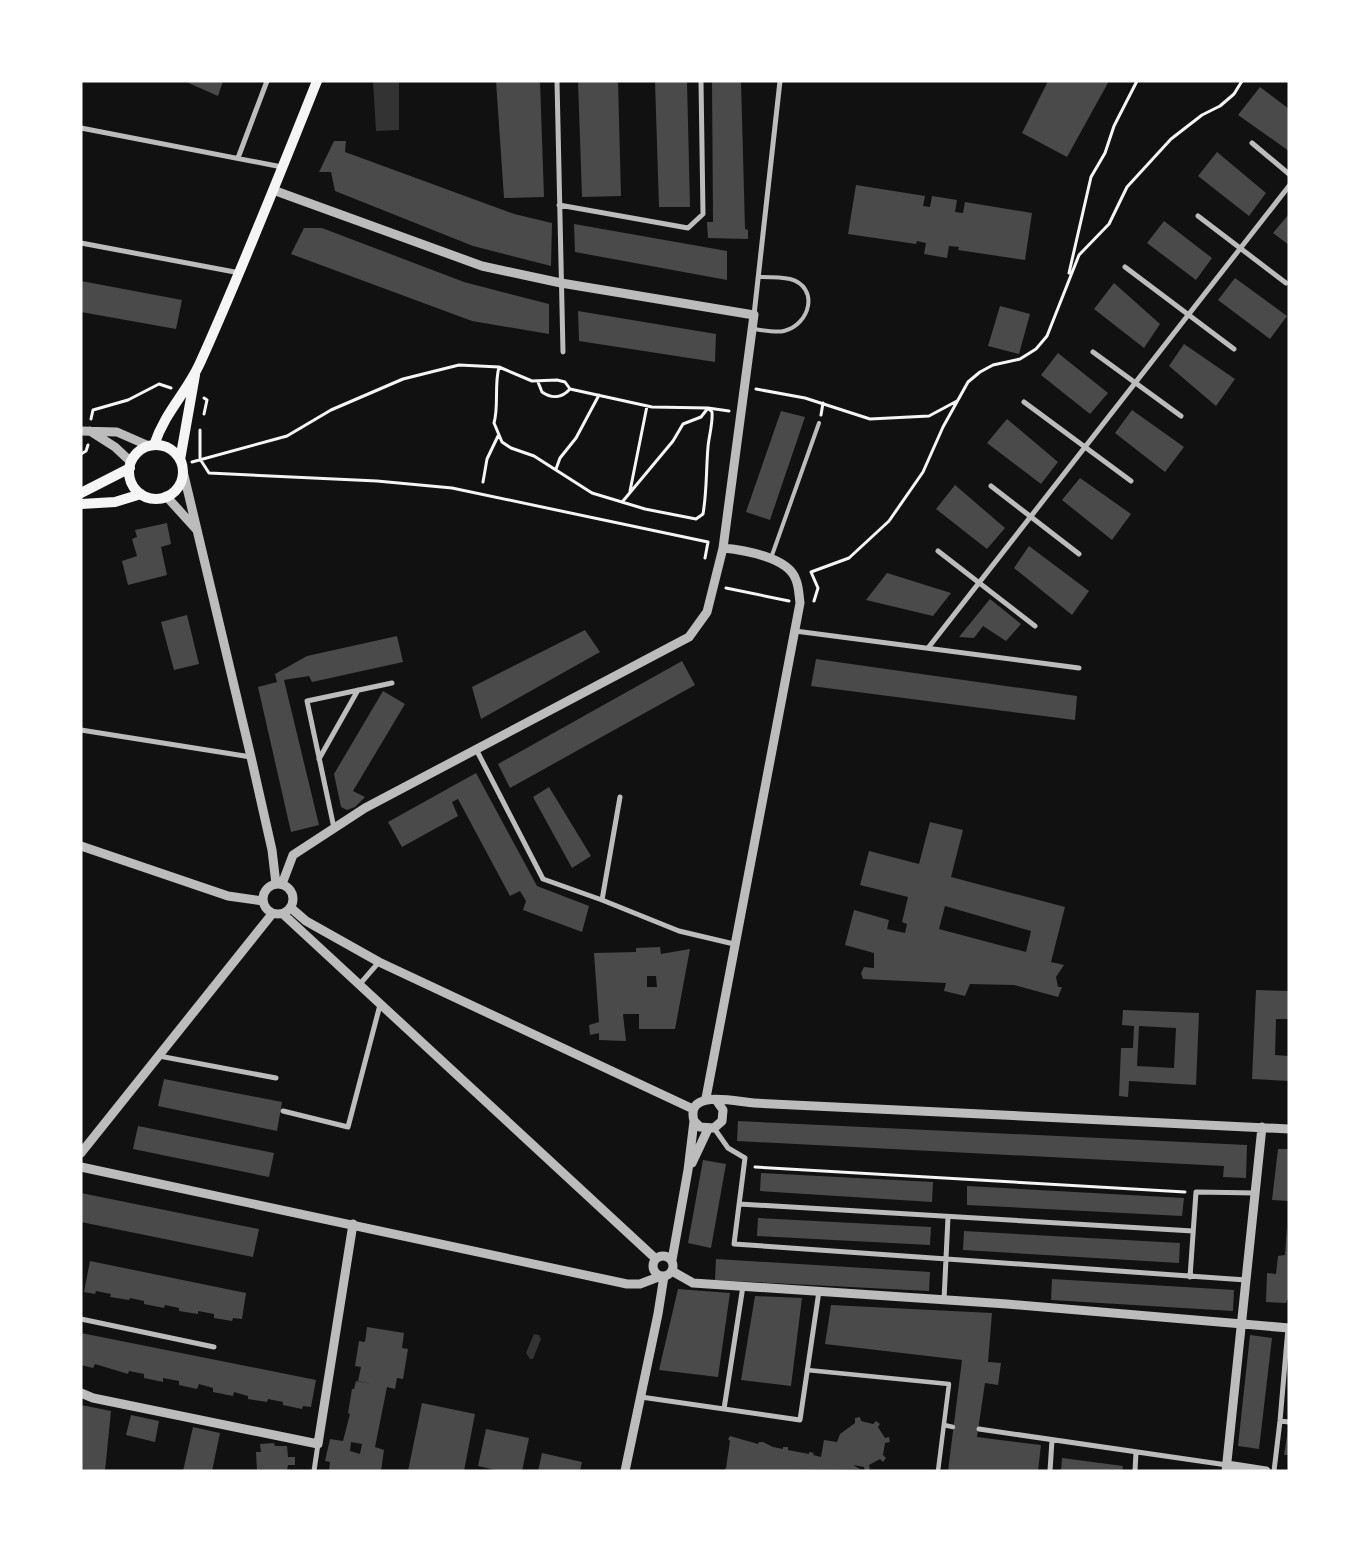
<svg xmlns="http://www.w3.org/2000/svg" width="1370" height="1552" viewBox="0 0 1370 1552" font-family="'Archivo Narrow',sans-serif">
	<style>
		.water { fill: #333 }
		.building { fill: #4a4a4a; fill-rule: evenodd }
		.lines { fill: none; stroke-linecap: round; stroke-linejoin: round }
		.path { stroke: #f5f5f5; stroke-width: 3 }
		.service { stroke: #bcbcbc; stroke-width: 4 }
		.pedestrian { stroke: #bcbcbc; stroke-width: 4.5 }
		.minor { stroke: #bcbcbc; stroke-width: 5 }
		.tertiary { stroke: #bcbcbc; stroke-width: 9 }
		.secondary { stroke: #f5f5f5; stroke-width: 10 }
	</style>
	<rect width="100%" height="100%" fill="#111"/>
	<!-- water -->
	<path class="water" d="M 373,81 L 399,81 L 399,130 L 376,131 Z
		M 534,1334 L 539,1335 L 541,1339 L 533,1359 L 530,1359 L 526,1353 Z"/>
	<!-- building -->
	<path class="building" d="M 184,81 L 223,81 L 218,96 Z
		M 496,81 L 540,81 L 544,197 L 504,198 Z
		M 578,81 L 618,81 L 621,196 L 582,197 Z
		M 655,81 L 687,81 L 690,207 L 659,207 Z
		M 712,81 L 741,81 L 745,229 L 748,230 L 748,239 L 708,238 L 707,222 L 713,222 Z
		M 1048,81 L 1109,81 L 1067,157 L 1022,133 Z
		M 1260,87 L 1289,109 L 1289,151 L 1238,115 Z
		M 334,141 L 346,141 L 345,152 L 514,214 L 552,223 L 551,266 L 473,246 L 335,191 L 331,172 L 319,172 Z
		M 1217,152 L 1266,193 L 1249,216 L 1198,176 Z
		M 856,185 L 925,196 L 923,206 L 930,207 L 932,196 L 957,200 L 955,212 L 963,213 L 965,202 L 1032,213 L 1025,260 L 958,250 L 959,247 L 949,246 L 947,258 L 924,254 L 926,243 L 917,241 L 916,244 L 848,234 Z
		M 1289,214 L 1289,245 L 1273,233 Z
		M 1164,221 L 1212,258 L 1196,280 L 1147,243 Z
		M 574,224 L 727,251 L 727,280 L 575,252 Z
		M 304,228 L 322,228 L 464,282 L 549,304 L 549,334 L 472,321 L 291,254 Z
		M 1235,278 L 1287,316 L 1270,339 L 1218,300 Z
		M 81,281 L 182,300 L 176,329 L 81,312 Z
		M 1114,283 L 1160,324 L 1144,348 L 1094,309 Z
		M 1000,306 L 1030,314 L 1019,354 L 988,346 Z
		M 578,311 L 716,334 L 715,362 L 579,341 Z
		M 1184,344 L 1235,379 L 1216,406 L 1169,366 Z
		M 1058,353 L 1108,393 L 1090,414 L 1041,375 Z
		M 1132,410 L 1184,447 L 1165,472 L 1115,433 Z
		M 781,411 L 805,417 L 770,520 L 746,512 Z
		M 1007,419 L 1058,462 L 1041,484 L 987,443 Z
		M 1080,478 L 1131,514 L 1112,540 L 1062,500 Z
		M 955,485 L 1005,528 L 987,549 L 936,509 Z
		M 167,523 L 171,544 L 161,547 L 167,575 L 128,585 L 122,561 L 137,556 L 132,539 L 137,537 L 135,530 Z
		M 1029,546 L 1089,591 L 1072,615 L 1014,568 Z
		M 887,573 L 951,593 L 933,616 L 866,600 Z
		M 990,599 L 1021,624 L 1006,641 L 983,626 L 974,638 L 959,637 Z
		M 187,615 L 199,664 L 174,670 L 161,622 Z
		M 585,630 L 600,652 L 481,719 L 472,687 Z
		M 397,636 L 403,662 L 312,682 L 309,676 L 284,680 L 319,825 L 291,832 L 258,687 L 277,682 L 275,674 L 307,656 Z
		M 816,659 L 1077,696 L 1075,720 L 811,686 Z
		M 682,661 L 695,685 L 510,788 L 498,764 Z
		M 383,691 L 405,704 L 353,791 L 365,797 L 355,807 L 347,810 L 341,807 L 334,774 Z
		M 476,773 L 537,886 L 589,906 L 582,932 L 523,910 L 526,901 L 520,891 L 510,896 L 458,799 L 452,802 L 458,816 L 402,847 L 388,822 Z
		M 549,787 L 591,856 L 572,868 L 533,797 Z
		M 930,822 L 963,830 L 951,877 L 1065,907 L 1051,962 L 1064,965 L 1056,977 L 1058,987 L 1062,987 L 1058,997 L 1014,985 L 970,984 L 965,996 L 944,991 L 946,983 L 863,979 L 861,973 L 864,967 L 874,968 L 874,953 L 845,945 L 854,910 L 889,920 L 887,929 L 905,933 L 907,924 L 902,922 L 908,897 L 860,885 L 869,851 L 919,864 ZM 945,906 L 1031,931 L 1026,952 L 939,929 Z
		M 660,947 L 661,954 L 690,949 L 675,1029 L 639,1029 L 639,1014 L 623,1014 L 626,1041 L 599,1040 L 599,1033 L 590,1035 L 589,1025 L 599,1022 L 594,953 L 636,952 L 636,948 ZM 647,976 L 656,976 L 657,987 L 647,987 Z
		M 1256,990 L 1289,991 L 1289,1019 L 1276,1019 L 1275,1055 L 1289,1056 L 1289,1081 L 1252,1079 Z
		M 1123,1010 L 1199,1013 L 1196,1085 L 1129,1081 L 1128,1097 L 1119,1096 L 1121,1048 L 1133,1048 L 1134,1026 L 1122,1025 ZM 1139,1026 L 1176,1028 L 1174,1068 L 1137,1066 Z
		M 164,1079 L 282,1102 L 277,1131 L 158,1106 Z
		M 738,1121 L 1247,1145 L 1246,1178 L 1223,1177 L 1224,1166 L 737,1141 Z
		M 138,1126 L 274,1153 L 269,1177 L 133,1149 Z
		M 1278,1149 L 1289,1149 L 1289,1201 L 1272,1200 Z
		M 703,1160 L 726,1164 L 711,1248 L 688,1243 Z
		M 761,1173 L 933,1182 L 932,1202 L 760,1191 Z
		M 967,1186 L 1184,1198 L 1182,1216 L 967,1205 Z
		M 81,1193 L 259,1229 L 253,1257 L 81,1222 Z
		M 758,1218 L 931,1227 L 930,1245 L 757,1236 Z
		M 1287,1226 L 1289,1296 L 1286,1303 L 1266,1302 L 1267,1273 L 1276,1274 L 1278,1256 L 1285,1255 Z
		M 964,1231 L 1180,1243 L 1179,1263 L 963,1250 Z
		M 716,1259 L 930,1272 L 929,1291 L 715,1280 Z
		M 90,1261 L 246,1293 L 242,1319 L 233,1318 L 232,1321 L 214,1318 L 214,1314 L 198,1311 L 198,1314 L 179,1311 L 179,1308 L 165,1305 L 164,1308 L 144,1304 L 144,1301 L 130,1298 L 129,1300 L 110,1297 L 111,1294 L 96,1291 L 95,1294 L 84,1292 Z
		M 1052,1279 L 1234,1290 L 1233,1311 L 1051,1300 Z
		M 678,1289 L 730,1293 L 718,1377 L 659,1370 Z
		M 755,1296 L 802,1298 L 791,1386 L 741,1380 Z
		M 831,1305 L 992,1313 L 988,1362 L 1001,1363 L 998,1385 L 985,1383 L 977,1437 L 1041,1445 L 1038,1471 L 948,1471 L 962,1360 L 825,1344 Z
		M 367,1327 L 404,1333 L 402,1348 L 408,1349 L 403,1379 L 397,1378 L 395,1389 L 387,1387 L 375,1447 L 384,1450 L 381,1471 L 329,1471 L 330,1462 L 325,1461 L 330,1439 L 343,1441 L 350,1414 L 348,1413 L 352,1389 L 354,1389 L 356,1381 L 371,1384 L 358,1381 L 361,1367 L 355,1366 L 359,1341 L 365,1342 ZM 351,1442 L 362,1444 L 360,1454 L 350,1451 Z
		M 81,1333 L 316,1380 L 311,1407 L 303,1406 L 302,1409 L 283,1405 L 283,1402 L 268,1399 L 267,1402 L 248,1399 L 248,1396 L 234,1392 L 233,1396 L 213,1392 L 213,1388 L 199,1384 L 197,1389 L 179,1385 L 179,1381 L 163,1378 L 163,1382 L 144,1378 L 144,1374 L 129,1371 L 128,1374 L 95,1364 L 93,1368 L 81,1365 Z
		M 1250,1335 L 1272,1338 L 1259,1449 L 1238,1446 Z
		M 422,1403 L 475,1414 L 464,1471 L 408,1471 Z
		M 81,1405 L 111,1411 L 105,1471 L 81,1471 Z
		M 131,1415 L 159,1421 L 155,1442 L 126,1435 Z
		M 860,1417 L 861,1421 L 873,1424 L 876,1421 L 880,1424 L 878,1427 L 885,1438 L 889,1437 L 890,1442 L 885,1443 L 883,1455 L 886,1458 L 883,1462 L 880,1459 L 869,1465 L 870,1470 L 865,1471 L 864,1467 L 853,1465 L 860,1469 L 723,1471 L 726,1468 L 730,1441 L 728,1439 L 730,1436 L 758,1444 L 759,1442 L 763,1442 L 773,1447 L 783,1449 L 783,1447 L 788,1447 L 788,1450 L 809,1454 L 809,1452 L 814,1453 L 813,1455 L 821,1457 L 824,1440 L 837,1442 L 840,1434 L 855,1423 L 855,1418 Z
		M 193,1427 L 220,1433 L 212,1471 L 183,1471 Z
		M 486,1429 L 529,1438 L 522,1471 L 500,1471 L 478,1466 Z
		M 1288,1430 L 1289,1430 L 1289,1455 L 1284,1455 Z
		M 274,1443 L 275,1446 L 287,1446 L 288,1457 L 295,1457 L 295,1465 L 288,1465 L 287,1471 L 262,1471 L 262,1469 L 257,1471 L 256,1452 L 261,1452 L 260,1444 Z
		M 542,1453 L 582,1462 L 580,1471 L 538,1471 Z
		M 1062,1458 L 1123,1466 L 1122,1471 L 1061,1471 Z"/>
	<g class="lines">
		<!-- path -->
		<path class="path" d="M 1069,273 L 1091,177 L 1105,153 L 1114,126 L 1137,81
			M 499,367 C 494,386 499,405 494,423 L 502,442 L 511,448 L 534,456 L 592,493 L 645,509 L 696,519 L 703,514 C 707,491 706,470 708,447 C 709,435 713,424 712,412 L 708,408 L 701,417 L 683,424 L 673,441 L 623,501
			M 538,382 L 542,392 C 552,399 562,398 570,389
			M 756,389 L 805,398 L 870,419 L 929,416 L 957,401
			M 204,398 L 207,400 L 204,414
			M 821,415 L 823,403
			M 91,419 L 93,410 L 128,400 L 159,384 L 171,388
			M 200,430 L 200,459 L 209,473 L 377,481 L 452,488 L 708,542 L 705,558
			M 81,454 L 86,451 L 88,445
			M 192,462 L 287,436 L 331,410 L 403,379 L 459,365 L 499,367 L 532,381 L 557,380 L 565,382 L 570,389 L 652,407 L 708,408 L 729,411
			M 556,469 L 560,458 L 576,438 L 599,395
			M 483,482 L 487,459 L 498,436
			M 630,491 L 647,406
			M 726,588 L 789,601
			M 814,601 L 818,588 L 811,572 L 849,558 L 889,521 L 923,472 L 943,427 L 968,382 L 980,372 L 993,365 L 1020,359 L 1036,349 L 1047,336 L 1079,255 L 1109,224 L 1127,187 L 1171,139 L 1202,115 L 1220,106 L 1234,94 L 1242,81
			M 755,1167 L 1185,1192"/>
		<!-- service -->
		<path class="service" d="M 753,329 C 762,330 775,333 784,331 C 810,325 820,287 790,279 C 781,277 769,277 759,277
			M 771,558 L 819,423"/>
		<!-- pedestrian -->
		<path class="pedestrian" d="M 807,1370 L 949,1384 L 938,1471
			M 944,1425 L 953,1427"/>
		<!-- minor -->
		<path class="minor" d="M 557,81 L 563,352
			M 81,128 L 282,167
			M 1252,143 L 1289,174
			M 238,158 L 267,81
			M 559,205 L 688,228 L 703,214 L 701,81
			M 1198,216 L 1286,283
			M 81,243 L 240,273
			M 1125,267 L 1234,349
			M 754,315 L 780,81
			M 1093,352 L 1181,416
			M 1024,402 L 1131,481
			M 991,486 L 1079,554
			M 938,551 L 1035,626
			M 795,631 L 1079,668
			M 928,648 L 1289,186
			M 81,730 L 251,757
			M 477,751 L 543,879 L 602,900 L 679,931 L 734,944
			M 319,759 L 358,690
			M 334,828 L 307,701 L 392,683
			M 602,900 L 620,797
			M 359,985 L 379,962
			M 159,1056 L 276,1078
			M 283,1111 L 348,1127 L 380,1005
			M 714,1128 L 728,1148 L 745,1158 L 734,1244 L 1246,1280
			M 739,1204 L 1193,1231
			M 1190,1277 L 1196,1192 L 1256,1193
			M 944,1300 L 948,1217
			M 81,1319 L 214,1347
			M 641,1397 L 800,1420 L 819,1291
			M 724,1409 L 743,1286
			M 1280,1421 L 1289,1422
			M 979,1429 L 1227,1465
			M 314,1471 L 318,1444
			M 1050,1471 L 1052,1440
			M 1135,1471 L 1136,1452
			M 1274,1471 L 1280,1421 L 1288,1328"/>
		<!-- tertiary -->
		<path class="tertiary" d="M 273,190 L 482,266 L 561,283 L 754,315 L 723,548 L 707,612 L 689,637 L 365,808 L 293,855 L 282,884
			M 81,431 L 117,432 L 149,446
			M 90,431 L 115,447 L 131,462
			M 183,471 L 251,757 L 272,850 L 276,884
			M 166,496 L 196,529
			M 81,846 L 228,896 L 263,901
			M263 899a15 15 0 1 1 30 0a15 15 0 1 1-30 0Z
			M 291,908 L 306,921 L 379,962 L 693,1109
			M 283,914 L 656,1259
			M 706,1098 L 800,603 C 799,596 799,587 796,580 C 789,557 743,550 723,548
			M 716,1100 L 723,1110 L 722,1121 L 714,1128 L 700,1127 L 694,1121 C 685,1088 736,1102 754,1103 L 1289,1129
			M 81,1153 L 272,914
			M 692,1163 L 708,1129
			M 81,1167 L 627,1284 L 640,1284 L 661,1276
			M653 1266a10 10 0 1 1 20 0a10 10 0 1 1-20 0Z
			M 672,1260 L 688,1170 L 694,1121
			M 672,1271 L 693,1283 L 1007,1304 L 1289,1328
			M 81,1393 L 93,1398 L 318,1444 L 353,1224
			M 1227,1465 L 1266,1471
			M 625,1471 L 658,1314 L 664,1276
			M 1226,1471 L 1262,1127"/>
		<!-- secondary -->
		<path class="secondary" d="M 154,445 C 165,412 187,392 200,363 C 242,270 279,176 317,81
			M129 472a27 27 0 1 1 54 0a27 27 0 1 1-54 0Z
			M 180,460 L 195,375
			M 81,493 L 130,468
			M 81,504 L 115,502 L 141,494"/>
	</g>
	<!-- border -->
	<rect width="1370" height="1552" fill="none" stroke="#ffffff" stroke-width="165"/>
</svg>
